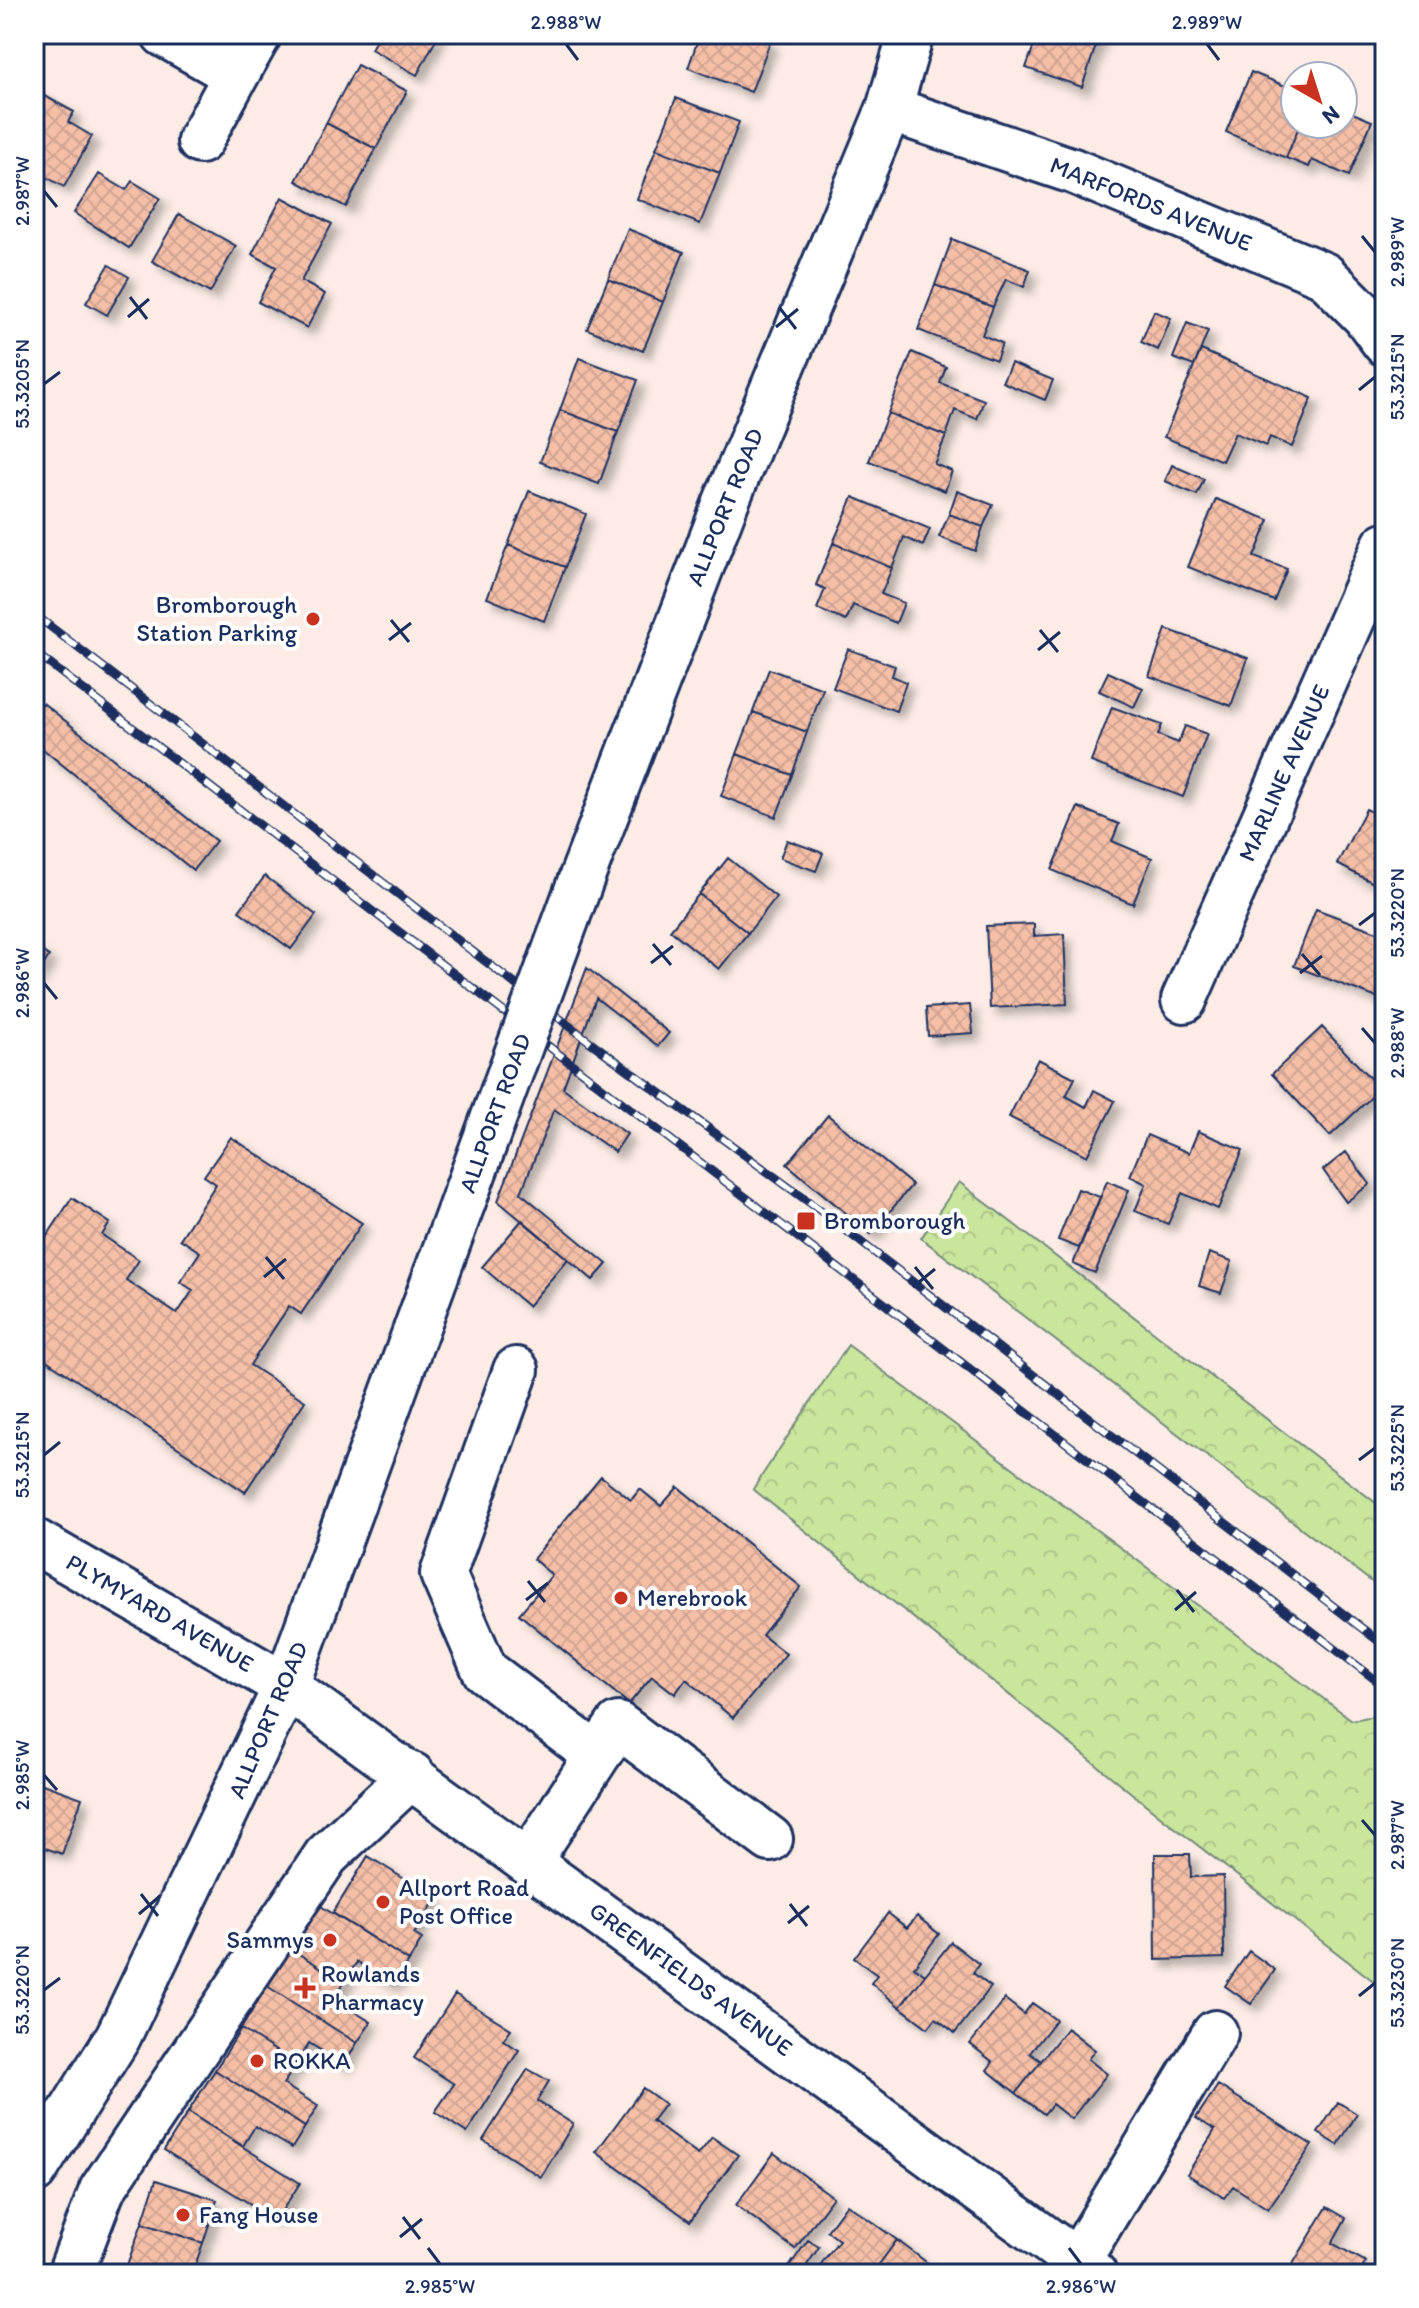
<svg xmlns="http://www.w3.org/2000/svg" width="1419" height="2308" viewBox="0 0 1419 2308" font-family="Itim,sans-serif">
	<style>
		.forest { fill: url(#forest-crowns); stroke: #728a7d; stroke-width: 2 }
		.building { fill: url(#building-cross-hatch); stroke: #1b2f5e; stroke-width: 2; filter: url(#shadow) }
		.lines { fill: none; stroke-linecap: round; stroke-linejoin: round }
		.minor-casing { stroke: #1b2f5e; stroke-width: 50 }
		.minor { stroke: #fff; stroke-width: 44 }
		.rail-casing { stroke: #1b2f5e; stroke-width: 9 }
		.rail { stroke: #fff; stroke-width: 6; stroke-dasharray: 18; stroke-linecap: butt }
		.minor-bridge-casing { stroke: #1b2f5e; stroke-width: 50; stroke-linecap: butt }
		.minor-bridge { stroke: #fff; stroke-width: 44 }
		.ticks { fill: none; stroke: #1b2f5e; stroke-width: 3 }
		.poi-dot { fill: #c8321e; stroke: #fff; stroke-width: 3 }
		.labels { text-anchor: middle; stroke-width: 8; stroke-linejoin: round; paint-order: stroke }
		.street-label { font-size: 24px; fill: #1b2f5e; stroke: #fff }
		.poi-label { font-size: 24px; fill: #1b2f5e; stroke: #fff; text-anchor: start }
		.neatline { fill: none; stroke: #1b2f5e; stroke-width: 3 }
		.ticks-label { font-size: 20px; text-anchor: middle; fill: #1b2f5e }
	</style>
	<defs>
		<pattern id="forest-crowns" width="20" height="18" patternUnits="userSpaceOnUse" patternTransform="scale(2)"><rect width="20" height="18" fill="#cae59c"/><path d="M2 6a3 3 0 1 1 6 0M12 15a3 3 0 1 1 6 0" fill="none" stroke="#adc589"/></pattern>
		<pattern id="building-cross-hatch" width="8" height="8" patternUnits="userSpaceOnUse" patternTransform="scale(2)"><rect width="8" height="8" fill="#f5bfa7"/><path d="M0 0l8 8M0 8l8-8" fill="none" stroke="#d1a492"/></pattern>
		<filter id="shadow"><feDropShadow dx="7" dy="7" stdDeviation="4" flood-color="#0004"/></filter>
	</defs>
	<rect width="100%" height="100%" fill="#fcece5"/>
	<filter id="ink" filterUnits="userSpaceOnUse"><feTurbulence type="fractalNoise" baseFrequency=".0125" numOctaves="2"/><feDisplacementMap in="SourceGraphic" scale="16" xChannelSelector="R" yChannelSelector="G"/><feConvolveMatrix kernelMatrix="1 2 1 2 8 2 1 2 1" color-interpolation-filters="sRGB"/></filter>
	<g filter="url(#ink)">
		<!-- forest -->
		<path class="forest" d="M 959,1182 L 1385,1510 L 1385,1592 L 921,1238 Z
			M 848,1345 L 1352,1720 L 1385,1714 L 1385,1990 L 1165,1820 L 753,1489 Z"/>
		<!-- building -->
		<path class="building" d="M 379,34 L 439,34 L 417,75 L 371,49 Z
			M 700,34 L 751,34 L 770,42 L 751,92 L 688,68 Z
			M 1038,34 L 1100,34 L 1082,87 L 1026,68 Z
			M 357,65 L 407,91 L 376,149 L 326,123 Z
			M 1251,72 L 1295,90 L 1295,124 L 1300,124 L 1286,158 L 1226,132 Z
			M 34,90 L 74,112 L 68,122 L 92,136 L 64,187 L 34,170 Z
			M 676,98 L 739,122 L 720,173 L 656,149 Z
			M 1343,109 L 1372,121 L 1349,176 L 1312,160 L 1309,167 L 1286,158 L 1300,124 L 1343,124 Z
			M 326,123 L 376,149 L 346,207 L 296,181 Z
			M 656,149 L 720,173 L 700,224 L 637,199 Z
			M 99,174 L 126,190 L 132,181 L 160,198 L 129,248 L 74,213 Z
			M 282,197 L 332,224 L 301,281 L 325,294 L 307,328 L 258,302 L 276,267 L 252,254 Z
			M 179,214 L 236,246 L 210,293 L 152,261 Z
			M 628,229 L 684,252 L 663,302 L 608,279 Z
			M 952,239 L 1030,270 L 1024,287 L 1006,279 L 993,307 L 935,285 Z
			M 109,265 L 129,277 L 107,315 L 86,303 Z
			M 608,279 L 663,302 L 643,351 L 587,329 Z
			M 935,285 L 993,307 L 982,335 L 1002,343 L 996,360 L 918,330 Z
			M 1154,311 L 1171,318 L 1158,350 L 1141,342 Z
			M 1187,323 L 1208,331 L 1194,366 L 1173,358 Z
			M 1201,350 L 1312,398 L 1292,447 L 1270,437 L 1266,446 L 1235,433 L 1222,461 L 1164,437 Z
			M 912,352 L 946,367 L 940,383 L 984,400 L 977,419 L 955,410 L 946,436 L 888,413 Z
			M 579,358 L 638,380 L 618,432 L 560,410 Z
			M 1011,363 L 1053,380 L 1045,400 L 1002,382 Z
			M 560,410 L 618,432 L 599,484 L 540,462 Z
			M 888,413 L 946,436 L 934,464 L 952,471 L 945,491 L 869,461 Z
			M 1172,465 L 1204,479 L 1197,495 L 1165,481 Z
			M 529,491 L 586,514 L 565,567 L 508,545 Z
			M 957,491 L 993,505 L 983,527 L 949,514 Z
			M 853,497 L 930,529 L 923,546 L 904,537 L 892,568 L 833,543 Z
			M 1216,499 L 1269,520 L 1254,557 L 1287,569 L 1274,601 L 1188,567 Z
			M 949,514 L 983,527 L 975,551 L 939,537 Z
			M 833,543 L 892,568 L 881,594 L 904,603 L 896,623 L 853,605 L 846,621 L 817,609 L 825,589 L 816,585 Z
			M 508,545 L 565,567 L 544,621 L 487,598 Z
			M 1166,629 L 1248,658 L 1231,706 L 1149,676 Z
			M 848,649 L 895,666 L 892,676 L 906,682 L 896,711 L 833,688 Z
			M 769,669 L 823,689 L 807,732 L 753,712 Z
			M 1108,672 L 1143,688 L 1134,707 L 1099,691 Z
			M 43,703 L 216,841 L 193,870 L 34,742 L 34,715 Z
			M 1112,707 L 1162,725 L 1158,735 L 1178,743 L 1185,726 L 1207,734 L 1183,797 L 1091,762 Z
			M 753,712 L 807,732 L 792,775 L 737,754 Z
			M 737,754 L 792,775 L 776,817 L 721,796 Z
			M 1078,807 L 1119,824 L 1112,841 L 1152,858 L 1133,904 L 1052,870 Z
			M 1366,809 L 1385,819 L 1385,889 L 1337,864 Z
			M 787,840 L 823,853 L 816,871 L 780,858 Z
			M 728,858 L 776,897 L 748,933 L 699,894 Z
			M 265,876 L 316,915 L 291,949 L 239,911 Z
			M 699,894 L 748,933 L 719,969 L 670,930 Z
			M 1316,909 L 1385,935 L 1385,1001 L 1294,966 Z
			M 1034,924 L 1034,936 L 1064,934 L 1067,1004 L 990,1008 L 986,926 Z
			M 34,946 L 49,956 L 34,980 Z
			M 587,968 L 669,1033 L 658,1046 L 596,998 L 563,1088 L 627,1134 L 615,1152 L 554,1109 L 521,1193 L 607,1264 L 593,1280 L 498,1201 Z
			M 970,1005 L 973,1033 L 928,1036 L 926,1008 Z
			M 1322,1027 L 1380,1089 L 1330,1136 L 1272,1074 Z
			M 1038,1059 L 1075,1078 L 1066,1096 L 1086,1107 L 1094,1090 L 1115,1101 L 1087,1156 L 1009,1117 Z
			M 828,1115 L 912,1185 L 871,1234 L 787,1164 Z
			M 1198,1131 L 1243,1150 L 1218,1209 L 1182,1193 L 1168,1224 L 1135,1211 L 1146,1184 L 1130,1176 L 1147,1135 L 1189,1153 Z
			M 231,1137 L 362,1223 L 301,1314 L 289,1306 L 250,1365 L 305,1401 L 245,1492 L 34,1352 L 34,1256 L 72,1198 L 110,1223 L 102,1235 L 139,1260 L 126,1280 L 177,1314 L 193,1290 L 180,1282 L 200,1252 L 180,1239 L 216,1184 L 204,1176 Z
			M 1346,1152 L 1370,1184 L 1346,1202 L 1323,1170 Z
			M 1107,1181 L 1129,1190 L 1095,1273 L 1073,1264 Z
			M 1078,1189 L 1100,1197 L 1079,1248 L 1058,1240 Z
			M 522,1220 L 568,1259 L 528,1306 L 482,1267 Z
			M 1209,1253 L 1232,1261 L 1221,1293 L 1199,1286 Z
			M 601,1476 L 631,1500 L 640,1489 L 661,1506 L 678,1487 L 801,1587 L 762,1635 L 786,1654 L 733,1718 L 686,1679 L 675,1694 L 652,1676 L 629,1704 L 519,1614 L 552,1575 L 533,1559 Z
			M 34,1781 L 82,1798 L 62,1854 L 34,1844 Z
			M 1155,1854 L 1190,1854 L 1191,1877 L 1223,1876 L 1224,1958 L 1156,1960 Z
			M 368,1856 L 436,1899 L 414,1934 L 422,1939 L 409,1961 L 333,1913 Z
			M 319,1905 L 409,1961 L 393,1985 L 357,1962 L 344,1982 L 291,1949 Z
			M 888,1913 L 907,1928 L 917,1916 L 939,1934 L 914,1967 L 925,1975 L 900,2007 L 871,1983 L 877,1975 L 854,1958 Z
			M 951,1942 L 979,1964 L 973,1973 L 991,1987 L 955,2033 L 936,2018 L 928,2028 L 900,2007 Z
			M 291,1949 L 344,1982 L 334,1999 L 371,2022 L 357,2043 L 267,1986 Z
			M 1249,1951 L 1275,1970 L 1251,2004 L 1225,1986 Z
			M 267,1986 L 357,2043 L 344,2065 L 309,2043 L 297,2064 L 241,2029 Z
			M 455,1994 L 511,2029 L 503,2040 L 519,2050 L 467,2133 L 435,2112 L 454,2084 L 414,2058 Z
			M 1005,1999 L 1024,2014 L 1032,2003 L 1056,2020 L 1030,2053 L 1041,2061 L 1016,2093 L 987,2070 L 993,2062 L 970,2044 Z
			M 1067,2028 L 1095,2050 L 1088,2059 L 1107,2074 L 1071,2119 L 1052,2104 L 1044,2114 L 1016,2093 Z
			M 241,2029 L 297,2064 L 283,2084 L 318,2106 L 305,2127 L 215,2070 Z
			M 528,2069 L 549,2081 L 537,2101 L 573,2124 L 541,2177 L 483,2140 Z
			M 215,2070 L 305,2127 L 292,2148 L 255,2126 L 243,2146 L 188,2112 Z
			M 1218,2085 L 1312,2145 L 1268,2209 L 1233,2186 L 1224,2198 L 1187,2174 L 1215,2130 L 1196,2118 Z
			M 643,2088 L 665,2104 L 652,2121 L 698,2155 L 712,2137 L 738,2155 L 690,2221 L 596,2152 Z
			M 1338,2102 L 1357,2114 L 1338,2145 L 1318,2133 Z
			M 188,2112 L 300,2183 L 276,2220 L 164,2150 Z
			M 774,2153 L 833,2197 L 795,2249 L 736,2205 Z
			M 156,2180 L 217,2200 L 203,2243 L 142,2223 Z
			M 847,2204 L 897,2240 L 872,2274 L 835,2274 L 821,2264 L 839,2240 L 827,2231 Z
			M 1327,2207 L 1346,2218 L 1332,2243 L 1366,2262 L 1359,2274 L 1287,2274 Z
			M 142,2223 L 203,2243 L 192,2274 L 153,2274 L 127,2265 Z
			M 808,2240 L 819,2247 L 801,2274 L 784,2274 Z
			M 897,2240 L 934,2268 L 929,2274 L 872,2274 Z
			M 127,2265 L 153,2274 L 124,2274 Z"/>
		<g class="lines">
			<defs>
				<path id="minor" d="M 164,34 L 236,75 L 259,34
					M 889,109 L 1073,171 L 1324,275 L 1365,316 L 1385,343
					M 200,141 L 236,75
					M 582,877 L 726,502 L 889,109 L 911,34
					M 1184,1000 L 1385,545
					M 516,1370 L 443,1574 L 485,1671 L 597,1756 L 529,1861
					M 34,1541 L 286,1686 L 1094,2274
					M 597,1756 L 618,1725 L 770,1839
					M 34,2171 L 118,2037 L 286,1686 L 436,1275
					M 1077,2262 L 1215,2033
					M 70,2274 L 102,2190 L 326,1856 L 412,1775"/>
			</defs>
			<!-- minor casing -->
			<use href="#minor" class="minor-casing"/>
			<!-- minor -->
			<use href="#minor" class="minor"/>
			<defs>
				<path id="rail" d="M 34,614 L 589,1041 L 809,1202 L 1385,1646
					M 34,652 L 1385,1687"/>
			</defs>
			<!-- rail casing -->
			<use href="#rail" class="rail-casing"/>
			<!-- rail -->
			<use href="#rail" class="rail"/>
			<defs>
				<path id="minor-bridge" d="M 436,1275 L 582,877"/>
			</defs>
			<!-- minor-bridge casing -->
			<use href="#minor-bridge" class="minor-bridge-casing"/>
			<!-- minor-bridge -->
			<use href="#minor-bridge" class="minor-bridge"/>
		</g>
	</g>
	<!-- ticks -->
	<path class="ticks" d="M 566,44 L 578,60M 1207,44 L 1219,60M 44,191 L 57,207M 1362,236 L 1375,252M 130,297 L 147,319M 779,307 L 796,329M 128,317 L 149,299M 776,327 L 798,309M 44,384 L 60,372M 1359,390 L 1375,377M 391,620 L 409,642M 1040,630 L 1058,652M 389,640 L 411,623M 1038,650 L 1060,632M 1359,925 L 1375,913M 653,944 L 671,965M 1302,954 L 1320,975M 651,963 L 673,946M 1300,973 L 1322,956M 44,983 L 57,999M 1362,1028 L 1375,1043M 266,1257 L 284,1279M 915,1267 L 933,1289M 264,1277 L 286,1259M 913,1287 L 935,1269M 44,1455 L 60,1442M 1359,1460 L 1375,1448M 528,1581 L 545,1602M 1177,1590 L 1194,1612M 526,1600 L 548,1583M 1175,1610 L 1196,1592M 44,1775 L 57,1790M 1362,1820 L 1375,1835M 141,1894 L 158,1916M 790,1904 L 807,1926M 139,1914 L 160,1896M 788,1923 L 809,1906M 44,1990 L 60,1978M 1359,1996 L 1375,1983M 403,2217 L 420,2239M 400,2237 L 422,2219M 428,2248 L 440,2264M 1069,2248 L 1081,2264"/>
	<!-- markers -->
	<g class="poi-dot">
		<circle cx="313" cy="619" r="8"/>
		<rect x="796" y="1211" width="20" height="20" rx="4"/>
		<circle cx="621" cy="1598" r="8"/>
		<circle cx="383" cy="1902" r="8"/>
		<circle cx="330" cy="1940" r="8"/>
		<path d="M301 1976h8v8h8v8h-8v8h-8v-8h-8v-8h8z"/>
		<circle cx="257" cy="2061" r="8"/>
		<circle cx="183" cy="2215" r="8"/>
	</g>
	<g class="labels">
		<!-- street labels -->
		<g class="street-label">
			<text transform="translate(1151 204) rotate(22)" y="8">MARFORDS AVENUE</text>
			<text transform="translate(725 507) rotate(-68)" y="8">ALLPORT ROAD</text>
			<text transform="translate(1284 773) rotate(-66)" y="8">MARLINE AVENUE</text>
			<text transform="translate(495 1113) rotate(-70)" y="8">ALLPORT ROAD</text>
			<text transform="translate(160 1613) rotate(30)" y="8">PLYMYARD AVENUE</text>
			<text transform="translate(268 1720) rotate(-67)" y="8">ALLPORT ROAD</text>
			<text transform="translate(691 1979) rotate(36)" y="8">GREENFIELDS AVENUE</text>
		</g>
		<!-- poi labels -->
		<g class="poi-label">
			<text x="297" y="613" text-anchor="end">Bromborough<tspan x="297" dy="28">Station Parking</tspan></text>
			<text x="824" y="1229">Bromborough</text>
			<text x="637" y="1606">Merebrook</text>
			<text x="399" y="1896">Allport Road<tspan x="399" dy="28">Post Office</tspan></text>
			<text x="314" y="1948" text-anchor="end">Sammys</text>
			<text x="321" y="1982">Rowlands<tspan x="321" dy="28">Pharmacy</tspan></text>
			<text x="273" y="2069">ROKKA</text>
			<text x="199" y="2223">Fang House</text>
		</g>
	</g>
	<!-- margin -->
	<rect width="1419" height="2308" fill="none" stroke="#fff" stroke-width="88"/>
	<!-- north arrow -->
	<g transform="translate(1319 100) rotate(141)"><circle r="38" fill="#ffffff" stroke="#a4acbf" stroke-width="2"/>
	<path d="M0-6L14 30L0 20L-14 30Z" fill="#c8321e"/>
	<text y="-12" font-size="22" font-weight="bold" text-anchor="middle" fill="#1b2f5e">N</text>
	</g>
	<rect x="44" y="44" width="1331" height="2220" class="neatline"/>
	<g class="ticks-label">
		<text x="566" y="29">2.988°W</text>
		<text x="1207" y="29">2.989°W</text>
		<text transform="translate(22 191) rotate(-90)" y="7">2.987°W</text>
		<text transform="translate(1397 252) rotate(-90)" y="7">2.989°W</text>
		<text transform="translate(1397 377) rotate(-90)" y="7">53.3215°N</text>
		<text transform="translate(22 384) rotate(-90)" y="7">53.3205°N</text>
		<text transform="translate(1397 913) rotate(-90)" y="7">53.3220°N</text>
		<text transform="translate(22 983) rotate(-90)" y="7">2.986°W</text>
		<text transform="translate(1397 1043) rotate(-90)" y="7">2.988°W</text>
		<text transform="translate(1397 1448) rotate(-90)" y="7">53.3225°N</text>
		<text transform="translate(22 1455) rotate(-90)" y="7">53.3215°N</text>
		<text transform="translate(22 1775) rotate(-90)" y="7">2.985°W</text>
		<text transform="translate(1397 1835) rotate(-90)" y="7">2.987°W</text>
		<text transform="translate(1397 1983) rotate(-90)" y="7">53.3230°N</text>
		<text transform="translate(22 1990) rotate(-90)" y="7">53.3220°N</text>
		<text x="440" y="2293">2.985°W</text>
		<text x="1081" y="2293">2.986°W</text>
	</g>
</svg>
